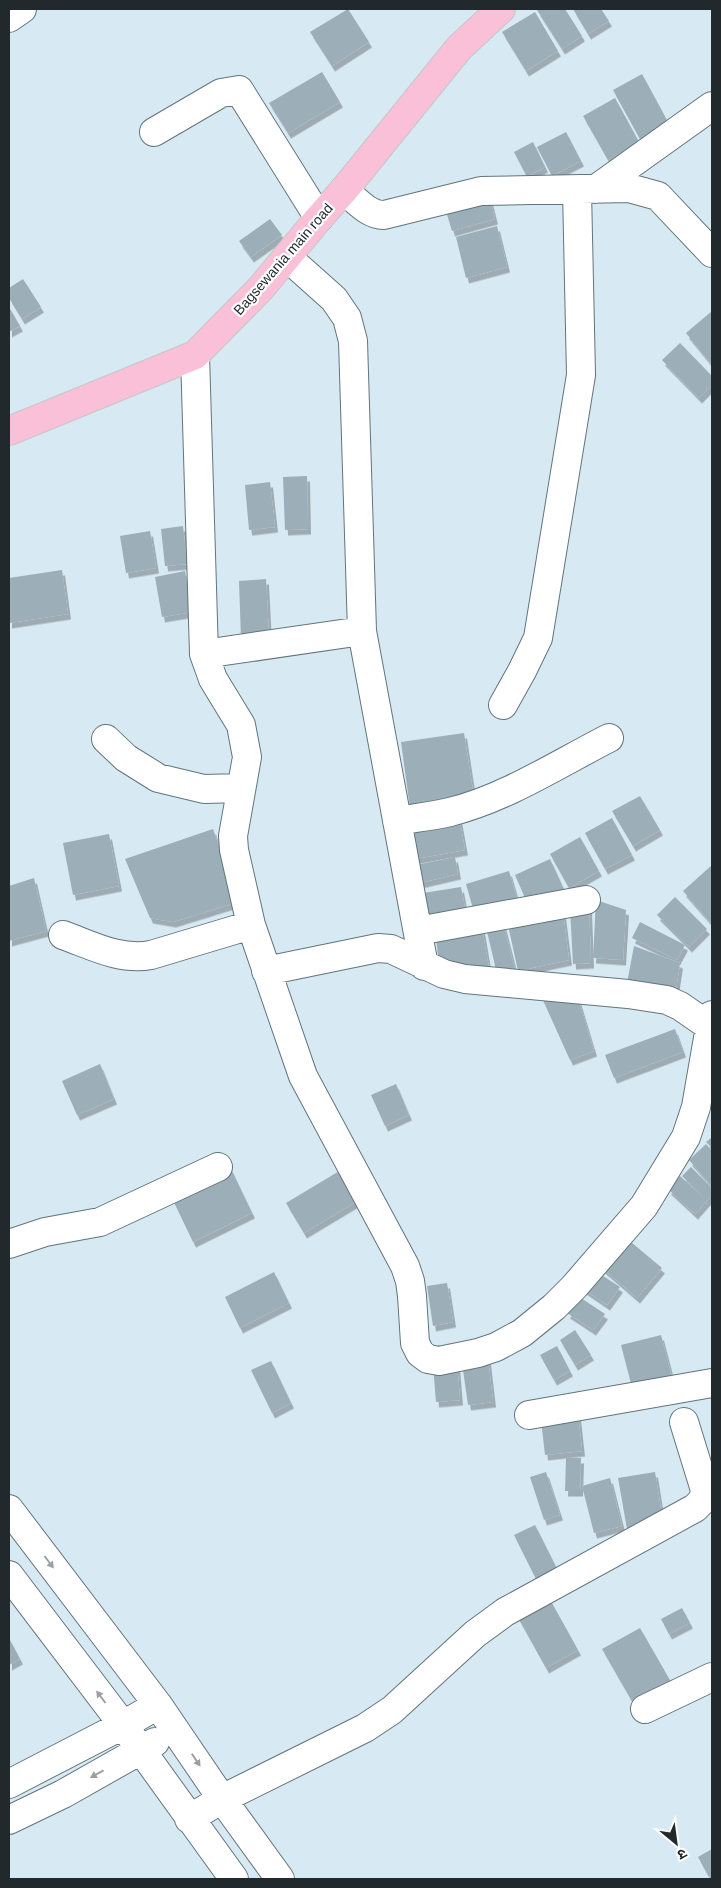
<svg xmlns="http://www.w3.org/2000/svg" width="721" height="1888" viewBox="0 0 721 1888" font-family="Arial,'Noto Sans Devanagari',sans-serif">
	<style>
		.building { fill: #9caeb7; filter: url(#shadow) }
		.lines { fill: none; stroke-linecap: round; stroke-linejoin: round }
		.minor-casing { stroke: #63747c; stroke-width: 30 }
		.major-casing { stroke: #c6c7c8; stroke-width: 30 }
		.minor { stroke: #fff; stroke-width: 28 }
		.major { stroke: #fac0d7; stroke-width: 28 }
		.oneway { fill: #9c9fa0 }
		.labels { text-anchor: middle; stroke-width: 4.5; stroke-linejoin: round; paint-order: stroke }
		.street-label { font-size: 14px; fill: #22292d; stroke: #fff }
	</style>
	<defs>
		<filter id="shadow"><feDropShadow dx="3" dy="5.5" stdDeviation="0" flood-color="#0004"/></filter>
	</defs>
	<rect width="100%" height="100%" fill="#d7e9f3"/>
	<!-- building -->
	<path class="building" d="M 348,9 L 369,42 L 332,66 L 310,32 Z
		M 540,9 L 565,9 L 582,36 L 562,49 L 537,10 Z
		M 573,9 L 601,9 L 609,21 L 588,34 Z
		M 535,12 L 558,51 L 526,71 L 502,32 Z
		M 322,72 L 340,102 L 288,133 L 269,103 Z
		M 642,74 L 669,124 L 640,139 L 613,90 Z
		M 615,98 L 639,142 L 608,160 L 583,116 Z
		M 566,132 L 581,161 L 552,176 L 537,147 Z
		M 533,142 L 545,167 L 527,177 L 514,152 Z
		M 489,195 L 495,219 L 452,231 L 445,208 Z
		M 270,219 L 282,235 L 251,257 L 239,241 Z
		M 497,226 L 507,267 L 466,278 L 456,237 Z
		M 23,279 L 41,307 L 22,319 L 9,298 L 9,288 Z
		M 9,307 L 20,326 L 9,332 Z
		M 712,311 L 712,365 L 686,333 Z
		M 680,343 L 712,376 L 712,385 L 699,398 L 662,360 Z
		M 307,476 L 308,529 L 285,530 L 283,477 Z
		M 270,482 L 275,527 L 249,530 L 245,485 Z
		M 183,526 L 187,564 L 165,566 L 161,529 Z
		M 150,531 L 156,568 L 126,573 L 120,536 Z
		M 62,570 L 68,614 L 9,623 L 9,578 Z
		M 185,571 L 192,612 L 162,617 L 155,577 Z
		M 266,579 L 269,638 L 241,639 L 239,581 Z
		M 464,733 L 474,798 L 410,808 L 401,742 Z
		M 640,796 L 660,830 L 633,846 L 612,811 Z
		M 459,817 L 465,850 L 409,860 L 403,827 Z
		M 612,818 L 632,855 L 605,869 L 585,833 Z
		M 213,829 L 238,902 L 173,922 L 150,918 L 125,859 Z
		M 109,834 L 119,886 L 73,895 L 63,843 Z
		M 580,837 L 599,871 L 569,888 L 550,854 Z
		M 455,857 L 458,874 L 415,884 L 411,866 Z
		M 550,859 L 564,890 L 529,907 L 515,875 Z
		M 712,865 L 712,924 L 683,891 Z
		M 509,871 L 517,899 L 474,912 L 466,884 Z
		M 34,878 L 46,931 L 9,941 L 9,886 Z
		M 461,887 L 467,919 L 428,925 L 423,893 Z
		M 675,897 L 707,929 L 689,947 L 657,915 Z
		M 596,900 L 626,910 L 623,960 L 593,958 Z
		M 589,907 L 591,963 L 573,964 L 570,908 Z
		M 563,913 L 569,960 L 518,971 L 508,925 Z
		M 502,919 L 515,970 L 497,974 L 485,923 Z
		M 640,922 L 685,945 L 677,960 L 632,938 Z
		M 482,928 L 489,969 L 439,966 L 436,937 Z
		M 634,946 L 680,963 L 676,989 L 627,983 Z
		M 576,991 L 594,1051 L 570,1060 L 542,998 Z
		M 675,1029 L 683,1052 L 614,1078 L 605,1055 Z
		M 100,1064 L 114,1099 L 77,1115 L 62,1081 Z
		M 396,1084 L 409,1115 L 385,1126 L 371,1095 Z
		M 712,1137 L 712,1148 L 706,1142 Z
		M 706,1144 L 712,1151 L 712,1186 L 689,1160 Z
		M 230,1167 L 252,1213 L 193,1242 L 171,1196 Z
		M 346,1167 L 364,1197 L 304,1233 L 286,1203 Z
		M 691,1167 L 712,1188 L 712,1195 L 695,1214 L 668,1189 L 680,1176 L 705,1199 L 682,1176 Z
		M 625,1237 L 662,1268 L 637,1298 L 600,1266 Z
		M 594,1270 L 620,1287 L 607,1305 L 582,1288 Z
		M 274,1272 L 289,1303 L 240,1328 L 225,1297 Z
		M 447,1283 L 453,1322 L 433,1326 L 427,1286 Z
		M 578,1296 L 605,1314 L 593,1330 L 567,1313 Z
		M 575,1330 L 591,1355 L 575,1365 L 560,1340 Z
		M 661,1335 L 674,1385 L 634,1395 L 621,1345 Z
		M 557,1346 L 570,1371 L 554,1380 L 540,1355 Z
		M 488,1359 L 493,1402 L 468,1405 L 462,1363 Z
		M 271,1361 L 291,1403 L 272,1413 L 251,1370 Z
		M 457,1363 L 460,1400 L 436,1402 L 433,1365 Z
		M 578,1415 L 582,1451 L 545,1455 L 541,1420 Z
		M 566,1458 L 581,1458 L 580,1491 L 565,1491 Z
		M 546,1472 L 560,1515 L 544,1520 L 530,1477 Z
		M 655,1472 L 663,1522 L 627,1529 L 618,1478 Z
		M 610,1478 L 622,1526 L 594,1533 L 582,1486 Z
		M 535,1525 L 559,1573 L 538,1583 L 514,1535 Z
		M 548,1596 L 578,1650 L 546,1668 L 516,1614 Z
		M 682,1608 L 690,1623 L 669,1634 L 661,1619 Z
		M 640,1628 L 671,1682 L 633,1703 L 602,1649 Z
		M 9,1638 L 20,1659 L 9,1665 Z
		M 712,1849 L 712,1875 L 709,1877 L 698,1857 Z"/>
	<g class="lines">
		<defs>
			<path id="minor" d="M 9,18 L 22,9
				M 154,132 L 221,93 L 239,90 L 319,218
				M 596,189 L 712,106
				M 344,190 C 356,200 368,215 384,215 L 481,191 L 629,188 L 658,196 L 712,253
				M 287,257 L 334,299 L 347,318 L 353,341 L 362,631 L 424,966
				M 195,355 L 204,654 L 213,679 L 241,725 L 247,757 L 233,836 L 234,850 L 251,925 L 303,1076 L 405,1266 L 410,1281 L 412,1296 L 415,1343 L 420,1353 L 428,1359 L 439,1361 L 478,1353 L 496,1347 L 522,1333 L 554,1307 L 574,1287 L 644,1206 L 686,1137 L 696,1107 L 712,1015
				M 204,654 L 362,631
				M 503,705 L 522,671 L 538,638 L 581,375 L 577,190
				M 106,739 L 126,758 L 158,778 L 204,789 L 240,788
				M 397,821 C 414,818 433,816 450,812 C 506,798 558,764 609,738
				M 418,931 L 586,900
				M 63,935 C 91,945 120,961 151,955 L 251,925
				M 266,971 L 378,948 L 391,949 L 444,974 L 465,979 L 628,994 L 667,1000 L 680,1006 L 712,1028
				M 9,1244 L 45,1232 L 100,1222 L 218,1167
				M 529,1415 L 712,1383
				M 9,1509 L 158,1705 L 222,1799 L 280,1879
				M 9,1575 L 123,1725 L 234,1879
				M 645,1709 L 712,1677
				M 9,1784 L 123,1725 L 158,1705
				M 189,1819 L 222,1799 L 365,1728 L 392,1710 L 475,1634 L 505,1612 L 695,1508 L 703,1500 L 705,1490 L 684,1422
				M 9,1820 L 63,1794 L 155,1742"/>
			<path id="major" d="M 9,431 L 195,355 L 261,288 L 319,218 L 344,190 L 459,48 L 501,9"/>
		</defs>
		<!-- minor casing -->
		<use href="#minor" class="minor-casing"/>
		<!-- major casing -->
		<use href="#major" class="major-casing"/>
		<!-- minor -->
		<use href="#minor" class="minor"/>
		<!-- major -->
		<use href="#major" class="major"/>
	</g>
	<!-- one-way arrows -->
	<defs><path id="oneway-solid" d="M-6-.8H1V-3.2L6.5 0L1 3.2V.8H-6Z" transform="scale(1.25)"/></defs>
	<g class="oneway">
		<use href="#oneway-solid" transform="translate(49 1562) rotate(53)"/>
		<use href="#oneway-solid" transform="translate(101 1697) rotate(-127)"/>
		<use href="#oneway-solid" transform="translate(196 1760) rotate(56)"/>
		<use href="#oneway-solid" transform="translate(97 1774) rotate(151)"/>
	</g>
	<g class="labels">
		<!-- street labels -->
		<g class="street-label">
			<text transform="translate(283 259) rotate(-49)" y="5">Bagsewania main road</text>
		</g>
	</g>
	<!-- border -->
	<rect width="721" height="1888" fill="none" stroke="#22292d" stroke-width="20"/>
	<!-- north arrow -->
	<g transform="translate(676 1843) rotate(151)" stroke="#ffffff" stroke-width="4" paint-order="stroke">
	<path d="M0-4L9 19L0 12L-9 19Z" fill="#22292d"/>
	<text y="-8" font-size="14" font-weight="bold" text-anchor="middle" fill="#22292d">उ</text>
	</g>
</svg>
